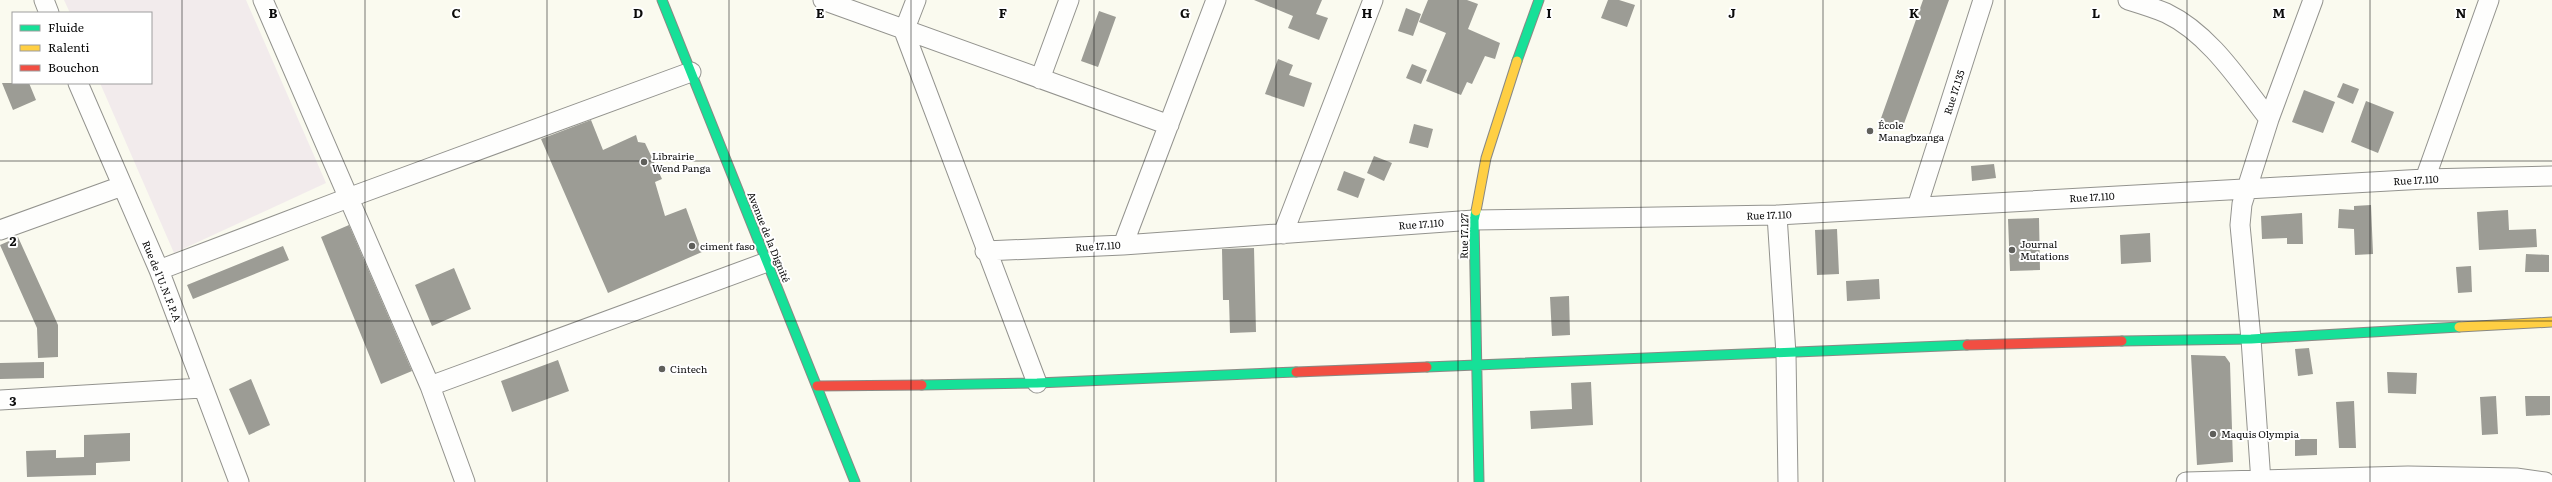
<svg xmlns="http://www.w3.org/2000/svg" width="2552" height="482" viewBox="0 0 2552 482" font-family="Literata,serif">
	<style>
		.industrial { fill: #f2ebec }
		.building { fill: #9c9c95 }
		.lines { fill: none; stroke-linecap: round; stroke-linejoin: round }
		.street-casing { stroke: #93938e; stroke-width: 21 }
		.fast-casing { stroke: #898984; stroke-width: 11 }
		.slow-casing { stroke: #898984; stroke-width: 11 }
		.jam-casing { stroke: #898984; stroke-width: 11 }
		.street { stroke: #fefefd; stroke-width: 19 }
		.fast { stroke: #16e098; stroke-width: 9 }
		.slow { stroke: #ffcf43; stroke-width: 9 }
		.jam { stroke: #f24e42; stroke-width: 9 }
		.grid { fill: none; stroke: #0b0b0b; stroke-width: 1; stroke-opacity: 0.55 }
		.poi-dot { fill: #5f5f5b; stroke: #fff; stroke-width: 1.5 }
		.labels { text-anchor: middle; stroke-width: 4; stroke-linejoin: round; paint-order: stroke }
		.street-label { font-size: 10px; fill: #0b0b0b; stroke: #fff }
		.poi-label { font-size: 10px; fill: #0b0b0b; stroke: #fff; text-anchor: start }
		.grid-label { font-size: 13px; text-anchor: middle; font-weight: bold; fill: #0b0b0b; stroke: #fff; stroke-width: 4; stroke-linejoin: round; paint-order: stroke }
	</style>
	<rect width="100%" height="100%" fill="#fafaef"/>
	<!-- industrial -->
	<path class="industrial" d="M 64,0 L 246,0 L 326,183 L 174,253 L 100,83 L 151,83 L 151,13 L 70,13 Z"/>
	<!-- building -->
	<path class="building" d="M 1254,0 L 1322,0 L 1316,14 L 1328,18 L 1319,40 L 1288,28 L 1293,16 Z
		M 1428,0 L 1467,0 L 1478,4 L 1468,29 L 1500,43 L 1495,59 L 1485,56 L 1472,84 L 1467,82 L 1461,95 L 1426,81 L 1446,33 L 1419,22 Z
		M 1608,0 L 1619,0 L 1635,5 L 1627,27 L 1601,18 Z
		M 1923,0 L 1949,0 L 1902,129 L 1880,121 Z
		M 1406,8 L 1421,14 L 1413,36 L 1398,31 Z
		M 1099,11 L 1116,17 L 1098,67 L 1081,61 Z
		M 1278,59 L 1293,65 L 1289,75 L 1312,83 L 1304,107 L 1265,94 Z
		M 1412,64 L 1427,70 L 1421,84 L 1406,78 Z
		M 2,83 L 29,83 L 36,100 L 13,110 Z
		M 2343,83 L 2359,89 L 2353,104 L 2337,97 Z
		M 2304,90 L 2335,102 L 2323,133 L 2292,122 Z
		M 2366,101 L 2394,112 L 2378,153 L 2351,142 Z
		M 591,120 L 603,150 L 636,135 L 638,142 L 645,143 L 662,179 L 655,182 L 665,216 L 686,208 L 702,252 L 608,293 L 541,139 Z
		M 1414,124 L 1433,129 L 1428,148 L 1409,143 Z
		M 1374,156 L 1392,163 L 1384,181 L 1367,173 Z
		M 1994,164 L 1996,178 L 1972,181 L 1971,166 Z
		M 1344,171 L 1365,179 L 1358,198 L 1337,190 Z
		M 2371,205 L 2373,254 L 2355,255 L 2354,229 L 2338,228 L 2339,209 L 2354,210 L 2354,206 Z
		M 2508,210 L 2509,230 L 2536,229 L 2537,247 L 2479,250 L 2477,212 Z
		M 2302,213 L 2303,244 L 2287,244 L 2287,238 L 2262,239 L 2261,216 Z
		M 2039,218 L 2040,270 L 2010,271 L 2008,219 Z
		M 349,225 L 412,371 L 381,384 L 321,237 Z
		M 1837,229 L 1839,274 L 1817,275 L 1815,230 Z
		M 2150,233 L 2151,262 L 2121,264 L 2120,235 Z
		M 18,237 L 58,325 L 58,357 L 38,358 L 37,328 L 0,245 Z
		M 283,246 L 289,260 L 193,299 L 187,285 Z
		M 1254,248 L 1256,332 L 1230,333 L 1229,300 L 1223,300 L 1222,249 Z
		M 2526,254 L 2549,255 L 2549,272 L 2525,272 Z
		M 2471,266 L 2472,292 L 2458,293 L 2456,267 Z
		M 454,268 L 471,309 L 432,326 L 415,285 Z
		M 1879,279 L 1880,299 L 1847,301 L 1846,281 Z
		M 1569,296 L 1570,335 L 1552,336 L 1550,297 Z
		M 2309,348 L 2313,374 L 2298,376 L 2295,349 Z
		M 2191,355 L 2225,356 L 2230,363 L 2233,462 L 2197,465 Z
		M 558,360 L 569,391 L 512,412 L 501,381 Z
		M 44,362 L 44,378 L 0,379 L 0,363 Z
		M 2387,372 L 2417,373 L 2416,394 L 2388,393 Z
		M 251,379 L 270,425 L 249,435 L 229,389 Z
		M 1591,382 L 1593,425 L 1531,429 L 1530,411 L 1572,409 L 1571,383 Z
		M 2496,396 L 2498,434 L 2482,435 L 2480,397 Z
		M 2525,396 L 2550,396 L 2550,415 L 2526,416 Z
		M 2354,401 L 2356,448 L 2339,448 L 2336,402 Z
		M 130,433 L 130,461 L 96,463 L 96,475 L 27,477 L 26,451 L 56,450 L 56,458 L 84,457 L 84,435 Z
		M 2295,439 L 2317,439 L 2317,455 L 2295,456 Z"/>
	<g class="lines">
		<defs>
			<path id="street" d="M 44,0 L 49,13
				M 263,0 L 430,386 L 465,482
				M 823,0 L 1169,125
				M 916,0 L 904,31 L 1037,383
				M 2128,0 C 2141,4 2154,8 2166,13 C 2210,34 2240,82 2269,119
				M 1040,79 L 1069,0
				M 78,83 L 159,270 L 239,482
				M 2425,179 L 2489,0
				M 1917,207 L 1983,0
				M 1777,215 L 1786,354 L 1788,482
				M 0,230 L 122,186
				M 1283,234 L 1373,0
				M 1123,245 L 1216,0
				M 985,251 L 1123,245 L 1474,220 L 1777,215 L 2425,179 L 2552,176
				M 159,270 L 348,198 L 691,72
				M 430,386 L 767,262
				M 0,400 L 202,388
				M 2186,482 L 2408,476 L 2516,478 L 2545,482
				M 2261,482 L 2251,339 L 2240,225 L 2242,204 L 2269,119 L 2313,0"/>
			<path id="fast" d="M 662,0 L 855,482
				M 1517,61 L 1539,0
				M 1476,211 L 1474,220 L 1479,482
				M 2122,341 L 2251,339 L 2459,327
				M 1427,367 L 1967,345
				M 922,385 L 1037,383 L 1296,372"/>
			<path id="slow" d="M 1476,211 L 1486,158 L 1517,61
				M 2459,327 L 2552,322"/>
			<path id="jam" d="M 1967,345 L 2122,341
				M 1296,372 L 1427,367
				M 817,386 L 922,385"/>
		</defs>
		<!-- street casing -->
		<use href="#street" class="street-casing"/>
		<!-- fast casing -->
		<use href="#fast" class="fast-casing"/>
		<!-- slow casing -->
		<use href="#slow" class="slow-casing"/>
		<!-- jam casing -->
		<use href="#jam" class="jam-casing"/>
		<!-- street -->
		<use href="#street" class="street"/>
		<!-- fast -->
		<use href="#fast" class="fast"/>
		<!-- slow -->
		<use href="#slow" class="slow"/>
		<!-- jam -->
		<use href="#jam" class="jam"/>
	</g>
	<!-- grid -->
	<path class="grid" d="M 182,0 L 182,482M 365,0 L 365,482M 547,0 L 547,482M 729,0 L 729,482M 911,0 L 911,482M 1094,0 L 1094,482M 1276,0 L 1276,482M 1458,0 L 1458,482M 1641,0 L 1641,482M 1823,0 L 1823,482M 2005,0 L 2005,482M 2187,0 L 2187,482M 2370,0 L 2370,482M 0,161 L 2552,161M 0,321 L 2552,321"/>
	<!-- markers -->
	<g class="poi-dot">
		<circle cx="1870" cy="131" r="4"/>
		<circle cx="644" cy="162" r="4"/>
		<circle cx="692" cy="246" r="4"/>
		<circle cx="2012" cy="250" r="4"/>
		<circle cx="662" cy="369" r="4"/>
		<circle cx="2213" cy="434" r="4"/>
	</g>
	<g class="labels">
		<!-- street labels -->
		<g class="street-label">
			<text transform="translate(1954 92) rotate(-72)" y="4">Rue 17.135</text>
			<text transform="translate(2416 180) rotate(-3)" y="4">Rue 17.110</text>
			<text transform="translate(2092 197) rotate(-3)" y="4">Rue 17.110</text>
			<text transform="translate(1769 215) rotate(-2)" y="4">Rue 17.110</text>
			<text transform="translate(1421 224) rotate(-4)" y="4">Rue 17.110</text>
			<text transform="translate(1464 236) rotate(-89)" y="4">Rue 17.127</text>
			<text transform="translate(769 237) rotate(68)" y="4">Avenue de la Dignité</text>
			<text transform="translate(1098 246) rotate(-3)" y="4">Rue 17.110</text>
			<text transform="translate(162 281) rotate(68)" y="4">Rue de l'U.N.F.P.A</text>
		</g>
		<!-- poi labels -->
		<g class="poi-label">
			<text x="1878" y="129">École<tspan x="1878" dy="12">Managbzanga</tspan></text>
			<text x="652" y="160">Librairie<tspan x="652" dy="12">Wend Panga</tspan></text>
			<text x="2020" y="248">Journal<tspan x="2020" dy="12">Mutations</tspan></text>
			<text x="700" y="250">ciment faso</text>
			<text x="670" y="373">Cintech</text>
			<text x="2221" y="438">Maquis Olympia</text>
		</g>
	</g>
	<g class="grid-label">
		<text x="273" y="18">B</text>
		<text x="456" y="18">C</text>
		<text x="638" y="18">D</text>
		<text x="820" y="18">E</text>
		<text x="1003" y="18">F</text>
		<text x="1185" y="18">G</text>
		<text x="1367" y="18">H</text>
		<text x="1549" y="18">I</text>
		<text x="1732" y="18">J</text>
		<text x="1914" y="18">K</text>
		<text x="2096" y="18">L</text>
		<text x="2279" y="18">M</text>
		<text x="2461" y="18">N</text>
		<text x="13" y="246">2</text>
		<text x="13" y="406">3</text>
	</g>
	<!-- legend -->
	<rect x="12" y="12" width="140" height="72" fill="#ffffff" stroke="#9d9d9d"/>
	<rect x="20" y="25" width="20" height="6" fill="#16e098" stroke="#9d9d9d"/>
	<text x="48" y="32" font-size="12" fill="#0b0b0b">Fluide</text>
	<rect x="20" y="45" width="20" height="6" fill="#ffcf43" stroke="#9d9d9d"/>
	<text x="48" y="52" font-size="12" fill="#0b0b0b">Ralenti</text>
	<rect x="20" y="65" width="20" height="6" fill="#f24e42" stroke="#9d9d9d"/>
	<text x="48" y="72" font-size="12" fill="#0b0b0b">Bouchon</text>
</svg>
